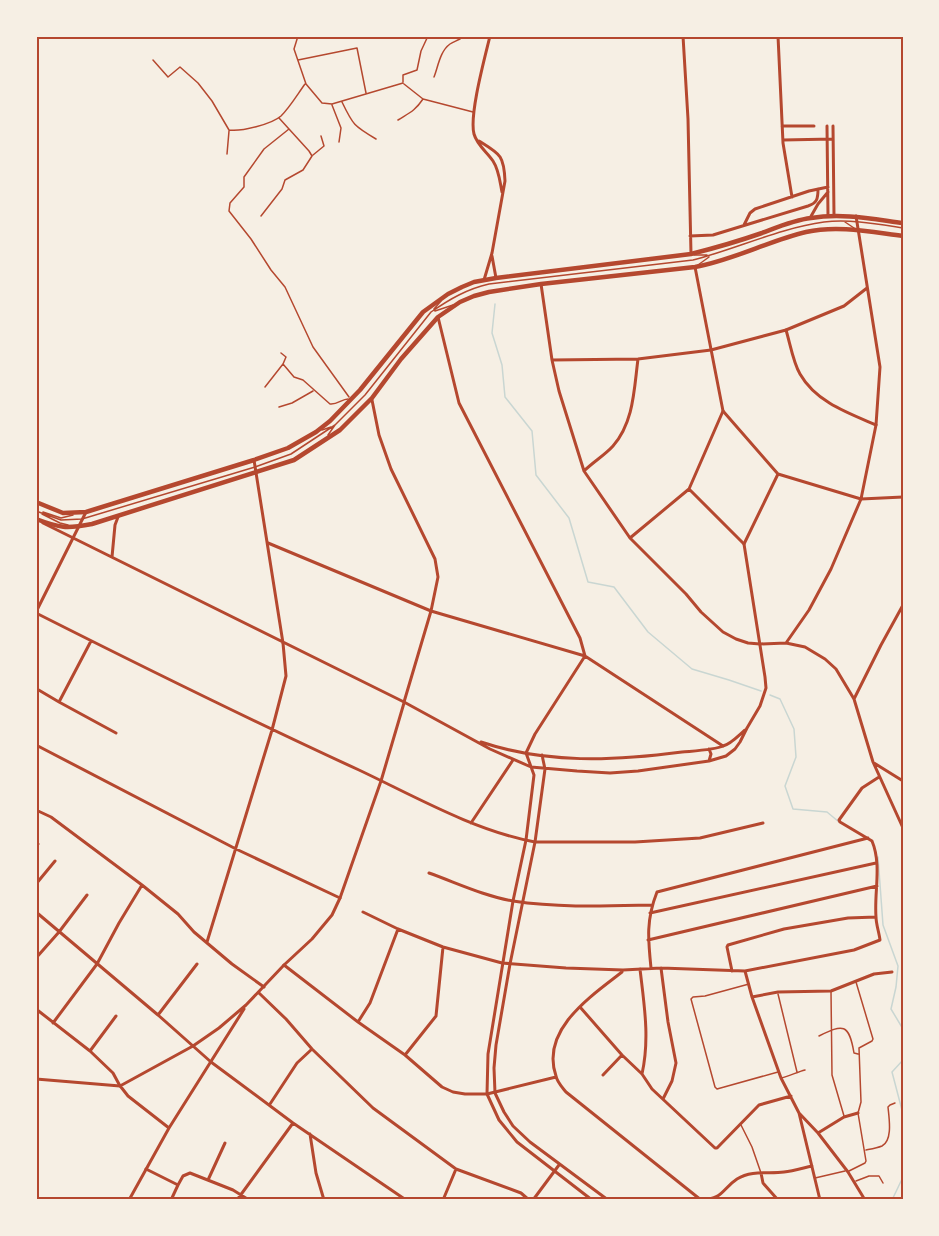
<svg xmlns="http://www.w3.org/2000/svg" width="939" height="1236" viewBox="0 0 939 1236" font-family="Mulish,sans-serif">
	<style>
		.lines { fill: none; stroke-linecap: round; stroke-linejoin: round }
		.stream { stroke: #c9d6d2; stroke-width: 1.5 }
		.service { stroke: #b5482f; stroke-width: 1.5 }
		.minor { stroke: #b5482f; stroke-width: 3 }
		.tertiary { stroke: #b5482f; stroke-width: 3 }
		.primary { stroke: #b5482f; stroke-width: 4.5 }
		.neatline { fill: none; stroke: #b5482f; stroke-width: 2 }
	</style>
	<rect width="100%" height="100%" fill="#f6efe4"/>
	<g class="lines">
		<!-- stream -->
		<path class="stream" d="M 495,304 L 492,333 L 502,365 L 505,397 L 532,431 L 536,475 L 569,518 L 588,582 L 614,587 L 648,632 L 692,669 L 729,680 L 761,691
			M 770,695 L 780,699 L 794,729 L 796,757 L 785,786 L 793,809 L 827,812 L 839,822
			M 878,857 L 883,925 L 898,966 L 896,987 L 891,1009 L 903,1029
			M 903,1060 L 892,1072 L 903,1114
			M 892,1200 L 903,1177"/>
		<!-- service -->
		<path class="service" d="M 298,36 L 294,49 L 306,84 L 322,103 L 332,104 L 403,83
			M 153,60 L 168,77 L 180,67 L 198,83 L 212,101 L 229,130
			M 298,60 L 357,48 L 366,93
			M 434,77 C 438,67 440,51 450,44 C 453,42 456,41 460,39 L 460,36
			M 403,82 L 403,75 L 417,70 L 421,51 L 428,36
			M 404,84 L 423,99 L 473,112
			M 342,102 C 353,125 354,126 376,139
			M 332,105 L 341,128 L 339,142
			M 398,120 C 409,113 415,111 423,99
			M 289,129 L 264,149 L 244,177 L 244,187 L 230,203 L 229,211 L 251,239 L 271,270 L 285,287 L 313,347 L 349,397
			M 229,130 C 241,132 272,124 281,116 C 290,107 297,95 305,84
			M 227,154 L 229,131
			M 313,155 L 324,146 L 321,136
			M 261,216 L 282,189 L 285,180 L 303,170 L 312,156 L 309,151 L 279,118
			M 845,222 L 854,228
			M 694,255 L 707,255
			M 698,265 L 709,257
			M 434,309 L 441,301
			M 435,311 L 453,305
			M 431,312 C 450,299 467,289 489,284 L 693,260 C 736,249 780,228 824,222 C 850,219 877,224 903,228
			M 283,364 L 294,377 L 303,380 L 330,404 C 337,405 342,399 348,399
			M 265,387 L 283,364 L 286,357 L 281,353
			M 279,407 L 292,403 L 313,391
			M 322,430 L 331,427
			M 328,435 L 335,425 L 365,395 L 431,312
			M 36,511 L 61,520 L 82,519 L 255,467 L 291,454 L 335,425
			M 43,512 L 61,518 L 73,515
			M 42,514 L 60,523 L 68,525
			M 749,984 L 705,996 L 693,997 L 691,999 L 715,1087 L 717,1089 L 778,1072
			M 831,991 L 832,1075 L 844,1116
			M 778,994 L 797,1072
			M 819,1036 C 843,1024 849,1023 854,1053 L 858,1054
			M 781,1078 C 790,1076 797,1072 805,1070
			M 741,1125 L 752,1147 L 761,1173
			M 866,1150 C 871,1149 877,1148 882,1146 C 893,1140 889,1118 888,1107 L 890,1105 L 895,1103
			M 849,1171 L 865,1163 L 866,1161 L 858,1113 L 861,1102 L 859,1048 L 872,1041 L 873,1039 L 856,982
			M 815,1178 L 845,1171
			M 856,1181 L 869,1176 L 879,1176 L 883,1183"/>
		<!-- minor -->
		<path class="minor" d="M 490,36 C 485,57 469,115 474,134 C 477,145 487,152 493,161 C 499,170 500,182 502,192
			M 683,36 L 688,119 L 691,254
			M 778,36 L 783,143 L 792,197
			M 782,126 L 814,126
			M 827,126 L 828,216
			M 833,126 L 834,216
			M 783,140 L 833,139
			M 479,141 C 500,154 504,155 505,181 L 492,253 L 484,280
			M 810,218 L 818,204 L 828,192
			M 744,225 L 750,213 L 755,209 L 809,191 L 828,187
			M 690,236 L 713,235 L 808,206 C 817,203 818,199 818,189
			M 492,256 L 496,278
			M 541,284 L 552,360 L 559,391 L 584,471 L 630,538 L 686,594 L 701,612 L 723,632 L 736,639 L 748,643 L 760,644 L 786,643 L 805,647 L 825,659 L 836,669 L 854,699 L 873,762 L 903,828
			M 438,317 L 459,403 L 580,638 L 585,656 L 535,734 L 526,753
			M 786,330 C 790,343 793,362 800,374 C 816,402 848,413 876,425
			M 552,360 L 638,359 L 711,350
			M 372,400 L 379,435 L 391,469 L 435,559 L 438,577 L 431,611 L 404,702
			M 584,471 C 593,462 605,455 613,446 C 634,422 634,389 638,359
			M 689,489 L 744,544
			M 630,538 L 689,489 L 723,411
			M 268,543 L 431,611 L 585,656 L 723,746
			M 36,613 C 143,667 250,720 359,770 C 414,796 475,831 535,842 L 635,842 L 700,838 L 763,823
			M 91,641 L 59,702 L 116,733
			M 786,643 L 809,610 L 831,569 L 861,499
			M 37,689 L 59,702
			M 854,699 L 881,645 L 903,605
			M 36,745 L 236,849 L 340,898
			M 874,763 L 903,781
			M 36,810 L 51,817 L 142,885 L 178,914 L 194,932 L 232,964 L 264,987
			M 471,823 L 513,760
			M 36,842 L 38,844
			M 429,873 C 457,883 484,896 513,901 C 559,908 606,906 652,905
			M 36,884 L 55,861
			M 36,912 L 158,1015 L 211,1062 L 293,1123 L 406,1200
			M 363,912 L 398,929 L 443,947 L 502,963 L 566,968 L 623,970 L 661,968 L 745,971 L 854,950 L 880,940 C 879,932 876,924 876,917 C 874,892 882,865 872,841 L 840,822 L 839,820 L 862,788 L 879,777
			M 650,913 L 876,863
			M 648,940 L 877,886
			M 207,942 L 272,730 L 286,676 L 283,643
			M 36,958 L 59,932 L 87,895
			M 284,965 L 358,1022 L 405,1055 L 442,1087 L 453,1092 L 465,1094 L 487,1094 L 556,1077
			M 651,968 C 648,939 646,920 657,892 L 868,838
			M 661,968 L 668,1022 L 676,1063 L 672,1081 L 663,1099
			M 640,969 C 644,1004 650,1038 642,1074
			M 732,971 L 727,947 L 728,945 L 784,929 L 848,918 L 876,917
			M 745,971 L 752,997 L 781,1078 L 799,1113 L 820,1200
			M 622,972 C 591,996 540,1030 556,1076 C 557,1082 562,1087 566,1092 L 701,1200
			M 259,993 L 286,1019 L 312,1049 L 373,1108 L 456,1169 L 521,1193 L 529,1200
			M 752,997 L 778,992 L 831,991 L 874,974 L 892,972
			M 580,1007 L 622,1055 L 642,1074 L 652,1089 L 715,1148 L 717,1148 L 759,1105 L 791,1096
			M 36,1009 L 90,1051 L 113,1073 L 120,1086
			M 158,1015 L 197,964
			M 358,1022 L 370,1003 L 398,929
			M 53,1023 L 97,964 L 119,923 L 142,885
			M 90,1051 L 116,1016
			M 405,1055 L 436,1016 L 443,947
			M 603,1075 L 622,1055
			M 270,1104 L 297,1063 L 312,1049
			M 799,1113 L 818,1133 L 848,1172 L 865,1200
			M 818,1133 L 844,1117 L 858,1113
			M 310,1134 L 316,1173 L 324,1200
			M 146,1169 L 178,1185 L 183,1176 L 190,1173 L 233,1190 L 249,1200
			M 761,1173 L 763,1183 L 778,1200
			M 208,1180 L 225,1143
			M 171,1200 L 178,1185
			M 237,1200 L 293,1123
			M 443,1200 L 456,1169
			M 533,1200 L 559,1165
			M 702,1200 C 723,1199 722,1189 737,1179 C 752,1170 769,1174 784,1172 C 793,1171 803,1168 812,1166"/>
		<!-- tertiary -->
		<path class="tertiary" d="M 856,216 L 880,367 L 876,425 L 861,499
			M 695,267 L 723,411 L 778,474 L 861,499 L 903,497
			M 711,350 L 786,330 L 844,306 L 867,288
			M 254,460 L 283,643
			M 43,523 L 404,702 L 490,749 L 531,767 L 577,771 L 610,773 L 638,771 L 709,761 L 726,756 L 735,749 L 740,742 L 747,728 L 760,706 L 766,688 L 765,677 L 744,544 L 778,474
			M 112,557 L 115,525 L 118,517
			M 36,612 L 86,512
			M 481,742 C 547,764 613,761 682,752 C 692,751 715,750 723,746 C 731,744 739,735 745,730
			M 709,749 L 711,754 L 709,761
			M 526,753 L 534,775 L 526,840 L 513,901 L 488,1054 L 487,1094 L 499,1120 L 517,1142 L 592,1200
			M 542,755 L 545,769 L 535,842 L 510,964 L 496,1045 L 494,1068 L 495,1093 L 504,1112 L 513,1126 L 530,1142 L 608,1200
			M 36,1079 L 120,1086
			M 120,1086 L 193,1046 L 219,1028 L 246,1005 L 284,965 L 312,939 L 332,915 L 340,898 L 381,781 L 404,703
			M 121,1087 L 128,1096 L 169,1128
			M 129,1200 L 169,1128 L 244,1009"/>
		<!-- primary -->
		<path class="primary" d="M 36,502 L 63,513 L 86,512 L 254,460 L 288,448 L 316,432 L 330,421 L 360,390 L 423,312 L 448,294 L 462,287 L 474,282 L 496,278 L 691,254 C 715,248 739,241 762,233 C 778,227 794,220 811,218 C 842,213 872,219 903,223
			M 36,519 C 60,528 66,529 92,524 L 294,460 L 340,430 L 372,398 L 401,359 L 438,317 L 460,302 L 474,296 L 489,292 L 541,284 L 695,267 C 734,260 768,241 806,232 C 838,225 871,232 903,236"/>
	</g>
	<!-- border -->
	<rect width="939" height="1236" fill="none" stroke="#f6efe4" stroke-width="75"/>
	<rect x="38" y="38" width="864" height="1160" class="neatline"/>
</svg>
